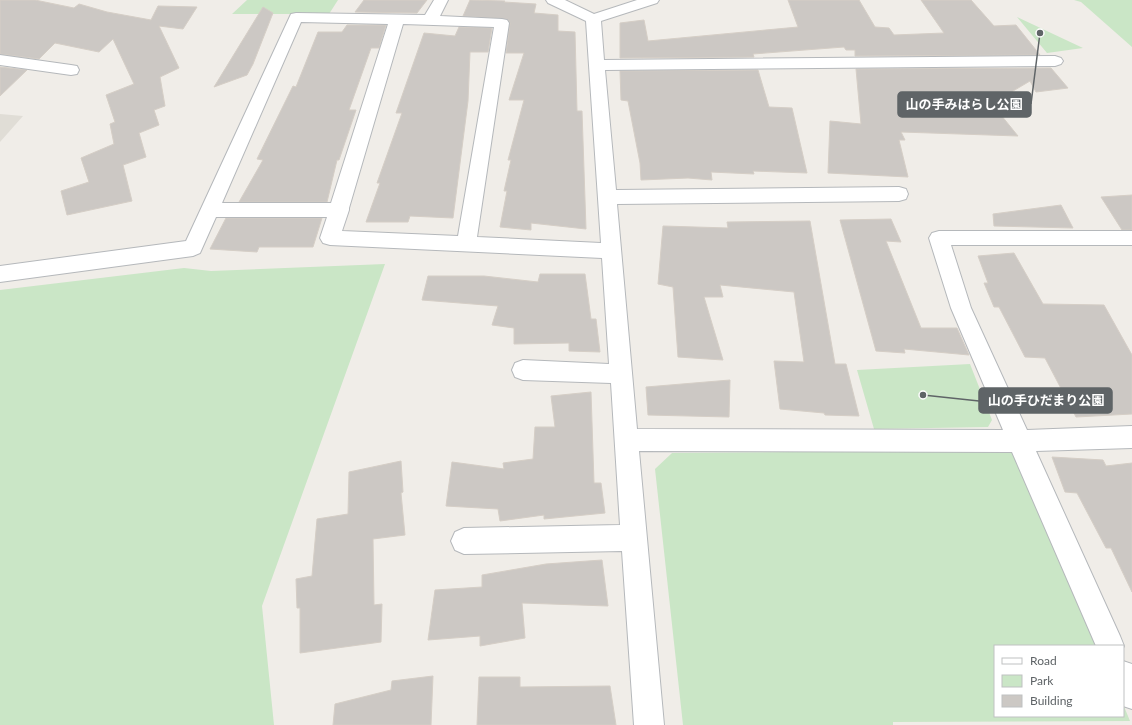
<svg xmlns="http://www.w3.org/2000/svg" width="1132" height="725" viewBox="0 0 1132 725" font-family="Lato,'Noto Sans JP',sans-serif">
	<style>
		.education { fill: #e0ddd6 }
		.green { fill: #cae6c6 }
		.building { fill: #ccc8c4; stroke: #d5cec6 }
		.lines { fill: none; stroke-linecap: round; stroke-linejoin: round }
		.street-casing { stroke: #b5b8bb; stroke-width: 2 }
		.street { fill: #fff; fill-rule: evenodd }
		.leader { fill: none; stroke: #5f6467; stroke-width: 1.5 }
		.callout-dot { fill: #5f6467; stroke: #fff; stroke-width: 1.5 }
		.callout { fill: #5f6467; stroke: #5f6467; stroke-width: 1.5 }
		.callout-label { font-size: 13px; text-anchor: middle; font-weight: bold; fill: #fff }
	</style>
	<rect width="100%" height="100%" fill="#f0ede8"/>
	<!-- education -->
	<path class="education" d="M 0,114 L 23,116 L 0,142 Z"/>
	<!-- green -->
	<path class="green" d="M 247,0 L 338,0 L 329,14 L 232,14 Z
		M 1074,0 L 1132,0 L 1132,47 L 1081,2 Z
		M 1017,17 L 1083,48 L 1047,53 Z
		M 385,264 L 262,606 L 274,725 L 0,725 L 0,290 L 184,268 L 211,271 Z
		M 970,364 L 992,420 L 988,427 L 874,429 L 857,370 Z
		M 1011,450 L 1099,646 L 995,646 L 995,716 L 1123,716 L 1123,704 L 1130,721 L 893,722 L 893,725 L 683,725 L 655,469 L 672,453 Z"/>
	<!-- building -->
	<path class="building" d="M 0,0 L 35,0 L 74,8 L 79,4 L 107,12 L 151,20 L 158,6 L 197,7 L 183,29 L 159,26 L 179,68 L 160,77 L 165,106 L 154,110 L 159,125 L 139,133 L 146,157 L 123,165 L 132,201 L 67,215 L 61,191 L 89,182 L 81,158 L 114,144 L 110,124 L 115,122 L 106,95 L 134,84 L 113,39 L 99,52 L 55,43 L 39,59 L 0,54 Z
		M 364,0 L 427,0 L 417,13 L 355,12 Z
		M 470,0 L 505,1 L 504,2 L 536,4 L 534,13 L 558,15 L 558,31 L 575,32 L 577,111 L 582,111 L 586,229 L 531,223 L 531,230 L 500,227 L 507,191 L 504,191 L 511,160 L 508,160 L 524,100 L 509,100 L 524,53 L 506,53 L 510,23 L 507,19 L 463,16 Z
		M 788,0 L 859,0 L 875,27 L 889,28 L 894,35 L 944,33 L 921,0 L 971,0 L 994,26 L 1016,25 L 1040,55 L 855,56 L 855,50 L 846,50 L 844,47 L 753,54 L 754,57 L 620,58 L 620,23 L 644,20 L 648,41 L 798,27 Z
		M 263,7 L 273,13 L 253,64 L 247,75 L 214,87 Z
		M 347,25 L 386,25 L 379,48 L 371,48 L 349,110 L 356,110 L 339,160 L 337,160 L 327,202 L 239,202 L 263,160 L 257,159 L 293,86 L 296,87 L 318,32 L 342,32 Z
		M 459,27 L 492,28 L 488,52 L 470,52 L 468,101 L 453,218 L 410,216 L 408,222 L 366,222 L 380,183 L 377,183 L 402,113 L 396,113 L 424,33 L 455,36 Z
		M 0,67 L 27,70 L 0,96 Z
		M 1051,68 L 1068,88 L 1036,92 L 1030,81 L 1003,97 L 988,99 L 1018,136 L 901,132 L 905,140 L 899,140 L 908,177 L 828,173 L 830,121 L 861,124 L 856,69 Z
		M 758,70 L 769,107 L 792,108 L 807,173 L 753,171 L 754,174 L 711,172 L 712,180 L 688,178 L 641,180 L 640,163 L 628,101 L 621,100 L 620,71 Z
		M 1132,195 L 1132,230 L 1122,230 L 1101,197 Z
		M 1061,205 L 1073,228 L 994,226 L 993,214 Z
		M 226,218 L 322,218 L 313,247 L 259,247 L 257,252 L 210,249 Z
		M 891,219 L 901,242 L 886,241 L 921,328 L 957,328 L 969,355 L 904,349 L 905,353 L 876,351 L 840,220 Z
		M 810,221 L 835,364 L 846,364 L 859,416 L 825,415 L 824,413 L 780,409 L 774,361 L 804,362 L 794,292 L 720,285 L 723,297 L 704,297 L 723,360 L 678,357 L 673,287 L 658,284 L 663,226 L 728,228 L 727,222 Z
		M 1014,253 L 1043,304 L 1104,305 L 1132,355 L 1132,414 L 1076,417 L 1045,358 L 1025,357 L 999,307 L 994,307 L 984,283 L 988,283 L 978,256 Z
		M 540,274 L 585,274 L 591,319 L 596,319 L 600,352 L 569,351 L 569,343 L 514,344 L 514,328 L 492,325 L 498,306 L 422,300 L 428,276 L 484,276 L 538,282 Z
		M 730,380 L 729,417 L 648,415 L 646,387 Z
		M 591,392 L 594,483 L 601,483 L 605,513 L 544,519 L 544,515 L 500,521 L 498,509 L 446,506 L 452,462 L 504,469 L 503,463 L 533,459 L 535,427 L 555,427 L 551,396 Z
		M 1052,457 L 1103,460 L 1106,466 L 1132,463 L 1132,592 L 1111,548 L 1106,548 L 1077,493 L 1065,492 Z
		M 401,461 L 403,492 L 401,493 L 405,535 L 373,539 L 374,605 L 382,604 L 381,642 L 300,653 L 300,608 L 297,608 L 296,579 L 312,576 L 317,519 L 348,514 L 349,472 Z
		M 602,560 L 608,606 L 522,603 L 525,638 L 480,646 L 480,636 L 428,640 L 435,590 L 482,587 L 482,575 L 546,564 Z
		M 433,676 L 431,725 L 333,725 L 335,704 L 391,690 L 392,681 Z
		M 479,677 L 520,677 L 520,687 L 610,686 L 616,725 L 477,725 Z"/>
	<g class="lines">
		<defs>
			<path id="street" d="M 434,0 L 448,0 L 440,16 L 502,19 L 507,20 L 509,23 L 477,237 L 601,243 L 586,21 L 548,3 L 546,0 L 565,0 L 594,14 L 637,0 L 659,0 L 657,3 L 601,21 L 604,60 L 1055,56 L 1061,58 L 1063,61 L 1061,64 L 1055,66 L 605,70 L 616,190 L 899,187 L 906,189 L 908,194 L 906,199 L 899,201 L 617,204 L 637,429 L 1003,430 L 951,308 L 929,238 L 932,233 L 939,231 L 1132,231 L 1132,245 L 951,245 L 971,308 L 1027,430 L 1132,426 L 1132,448 L 1036,451 L 1120,636 L 1124,646 L 1123,648 L 1123,646 L 1096,646 L 1012,452 L 639,451 L 664,725 L 634,725 L 622,551 L 464,554 L 455,550 L 451,541 L 455,532 L 464,528 L 620,525 L 611,383 L 523,380 L 515,377 L 512,370 L 515,363 L 523,360 L 609,364 L 602,258 L 330,245 L 323,243 L 320,238 L 327,217 L 216,217 L 200,253 L 193,256 L 0,282 L 0,266 L 186,241 L 291,14 L 296,13 L 425,15 ZM 301,22 L 388,24 L 331,203 L 222,203 ZM 403,24 L 494,27 L 458,236 L 342,231 L 349,210 L 349,208 Z
				M 0,55 L 71,65 L 77,66 L 79,70 L 77,74 L 71,75 L 0,65 Z
				M 1123,661 L 1132,664 L 1132,709 L 1123,706 Z"/>
		</defs>
		<!-- street casing -->
		<use href="#street" class="street-casing"/>
		<!-- street -->
		<use href="#street" class="street"/>
	</g>
	<!-- callouts -->
	<path class="leader" d="M1040 33L1031 104M923 395L979 401"/>
	<g class="callout-dot">
		<circle cx="1040" cy="33" r="4"/>
		<circle cx="923" cy="395" r="4"/>
	</g>
	<g class="callout">
		<rect x="898" y="92" width="133" height="25" rx="4"/>
		<rect x="979" y="388" width="133" height="25" rx="4"/>
	</g>
	<g class="callout-label">
		<text x="964" y="109">山の手みはらし公園</text>
		<text x="1046" y="405">山の手ひだまり公園</text>
	</g>
	<!-- legend -->
	<rect x="994" y="645" width="130" height="72" fill="#ffffff" stroke="#bfc1c2"/>
	<rect x="1002" y="658" width="20" height="6" fill="#ffffff" stroke="#bfc1c2"/>
	<text x="1030" y="665" font-size="12" fill="#5f6467">Road</text>
	<rect x="1002" y="675" width="20" height="12" fill="#cae6c6" stroke="#bfc1c2"/>
	<text x="1030" y="685" font-size="12" fill="#5f6467">Park</text>
	<rect x="1002" y="695" width="20" height="12" fill="#ccc8c4" stroke="#bfc1c2"/>
	<text x="1030" y="705" font-size="12" fill="#5f6467">Building</text>
</svg>
